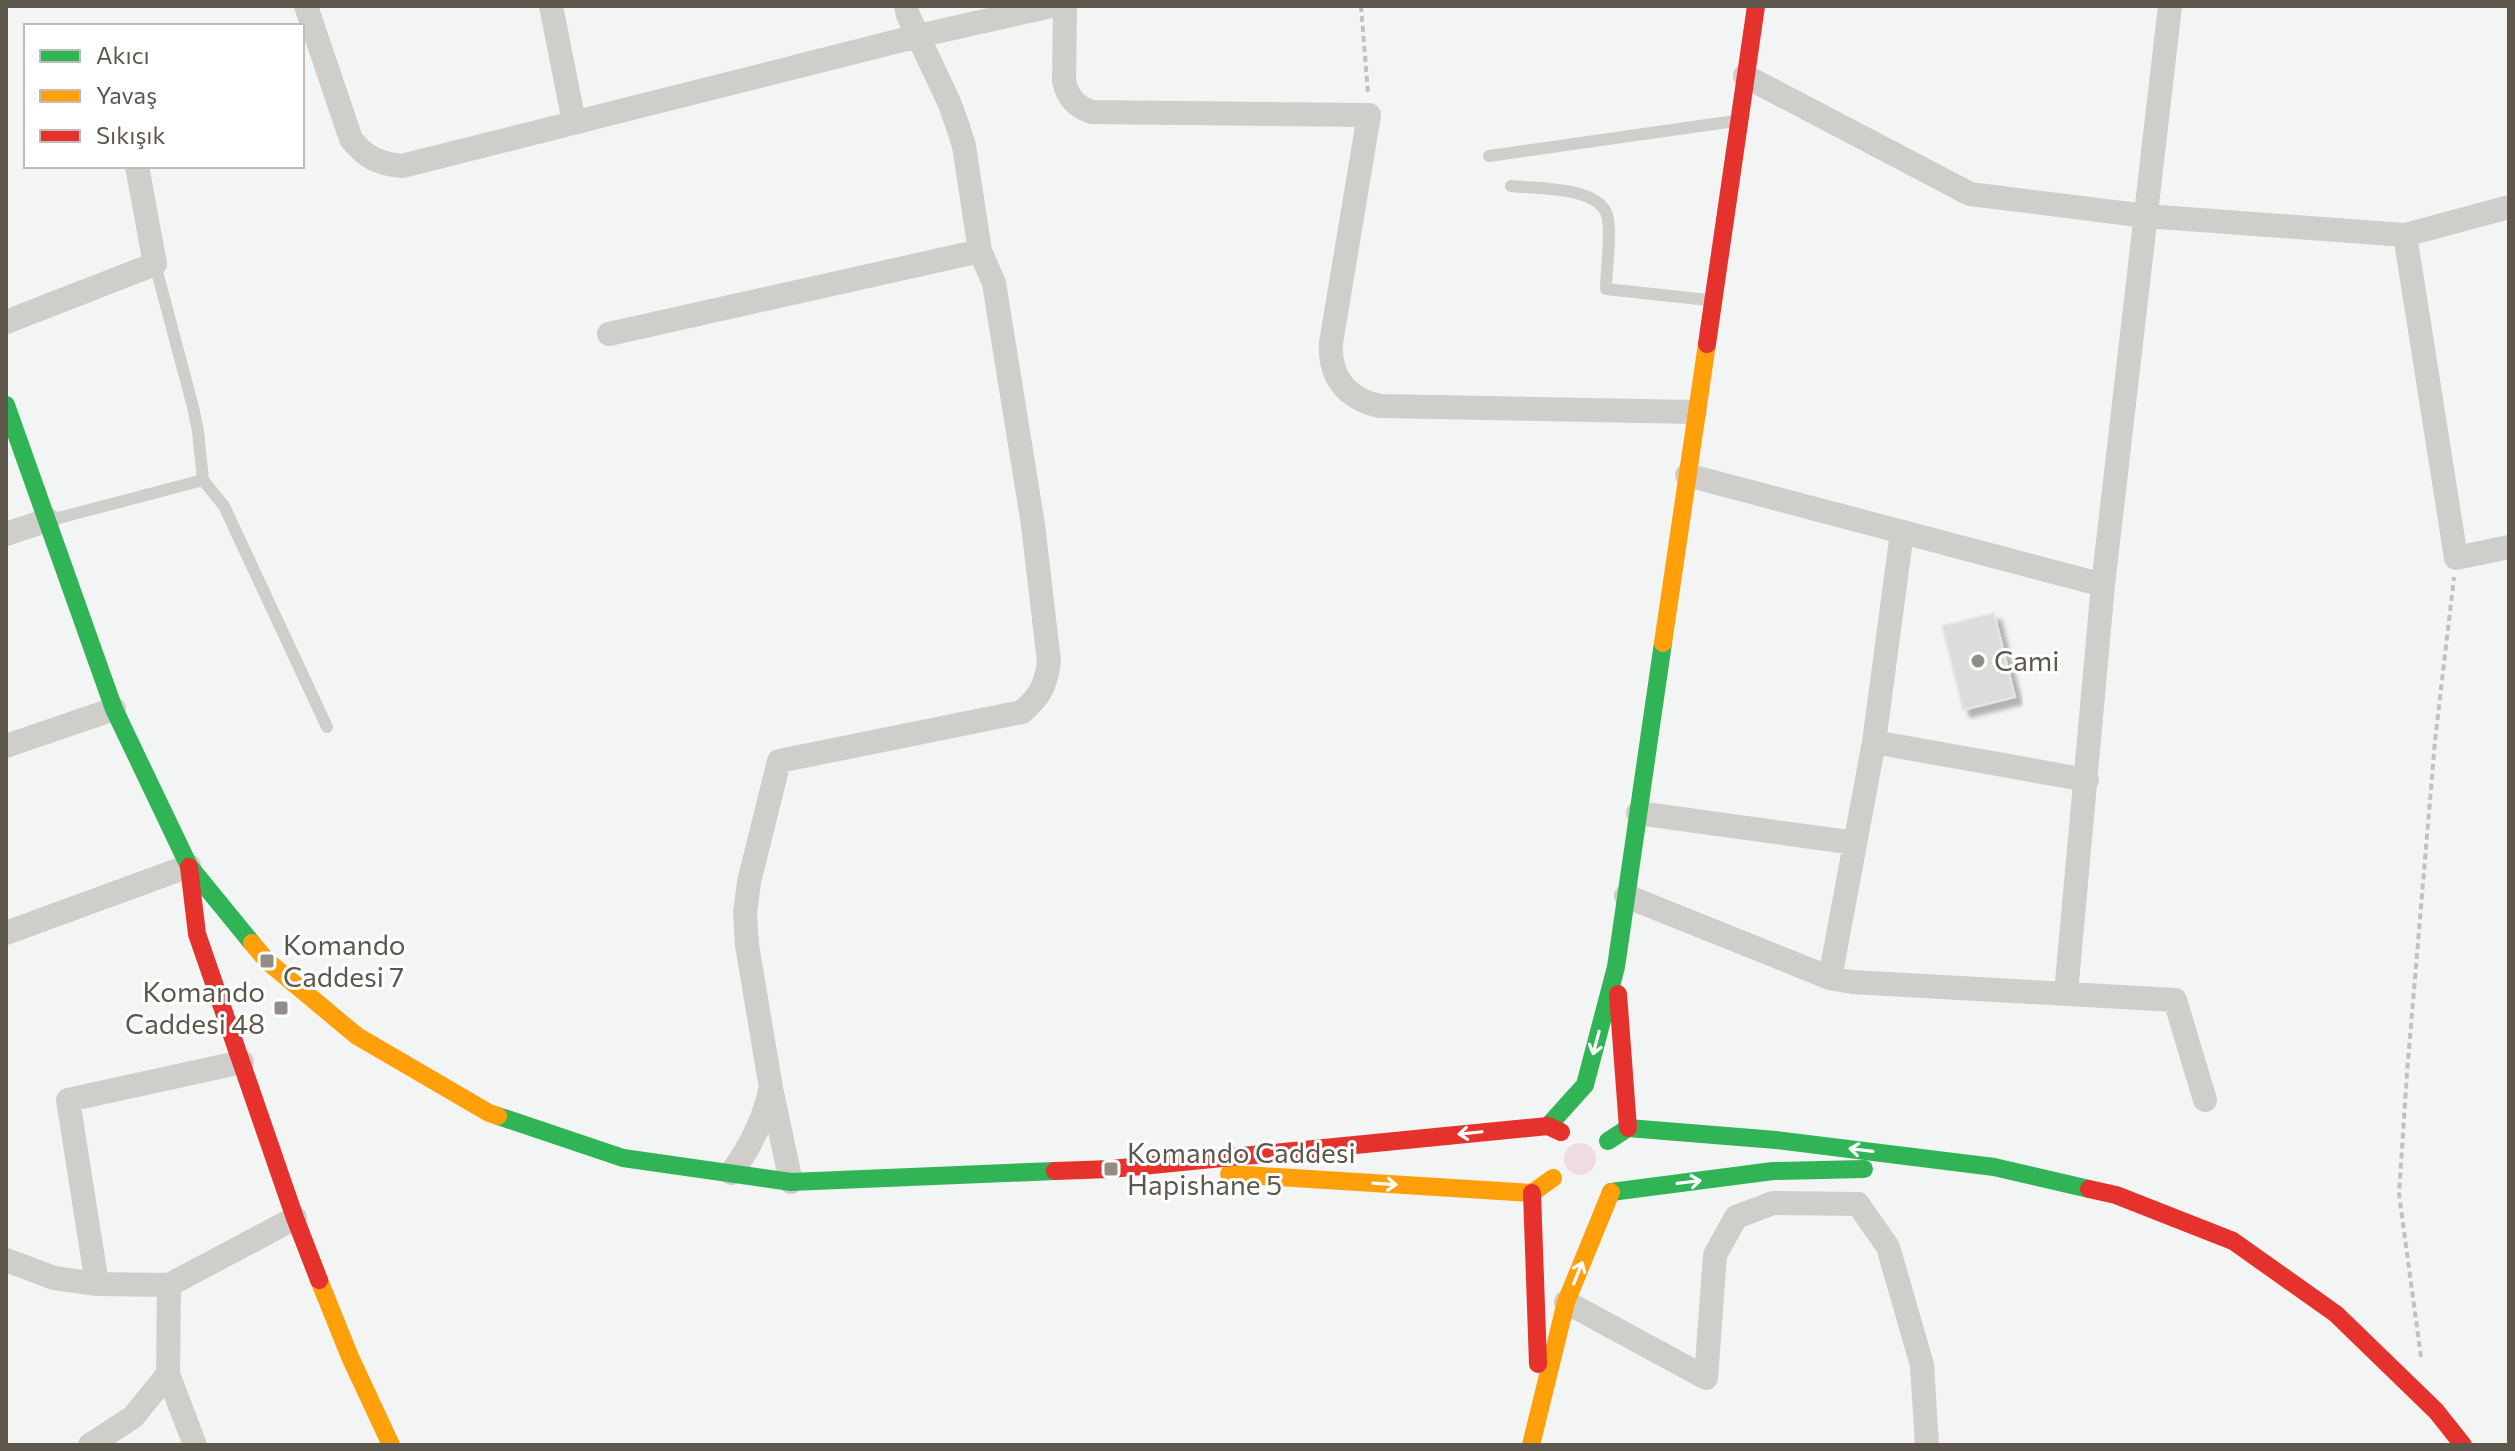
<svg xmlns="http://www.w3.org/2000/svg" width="2515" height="1451" viewBox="0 0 2515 1451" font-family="Commissioner,sans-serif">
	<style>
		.green { fill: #f0dbe5 }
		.building { fill: #dcdcdb; stroke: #e6e6e5; stroke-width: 2; filter: url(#shadow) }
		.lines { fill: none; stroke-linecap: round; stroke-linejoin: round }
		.path { stroke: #c8bec1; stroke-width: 4; stroke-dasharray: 6 4; stroke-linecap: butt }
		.lane { stroke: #cfcecb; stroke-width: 12 }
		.street { stroke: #cfcecb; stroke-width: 24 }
		.fast { stroke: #30b455; stroke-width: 18 }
		.slow { stroke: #ff9f0a; stroke-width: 18 }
		.jam { stroke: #e5322d; stroke-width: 18 }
		.oneway { stroke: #fff }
		.poi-dot { fill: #928e87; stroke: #fff; stroke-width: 3 }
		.labels { text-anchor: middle; stroke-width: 6; stroke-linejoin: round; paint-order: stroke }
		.poi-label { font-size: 28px; fill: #5e574c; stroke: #fff; text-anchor: start }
	</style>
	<defs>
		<filter id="shadow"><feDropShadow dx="7" dy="7" stdDeviation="2" flood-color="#0004"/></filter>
	</defs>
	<rect width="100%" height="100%" fill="#f3f4f4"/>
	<!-- green -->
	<path class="green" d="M1564 1159a16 16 0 1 1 32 0a16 16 0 1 1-32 0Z"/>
	<!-- building -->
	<path class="building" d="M 1994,613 L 2015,697 L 1963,710 L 1942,626 Z"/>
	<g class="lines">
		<!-- path -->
		<path class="path" d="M 1361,6 L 1368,93
			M 2421,1357 L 2399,1194 L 2407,1073 L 2435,741 L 2454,577"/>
		<!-- lane -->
		<path class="lane" d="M 1489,156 L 1735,121
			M 1511,186 C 1536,189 1598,186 1607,215 C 1612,230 1606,271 1606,289 L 1708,300
			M 155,264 L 193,407 L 198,431 L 203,480 L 224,506 L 327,727
			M 51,520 L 203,480"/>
		<!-- street -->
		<path class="street" d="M 306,6 L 351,139 C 365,157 379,164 402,166 L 918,36 L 1051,6
			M 551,6 L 574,122
			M 1065,6 L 1064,81 C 1068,98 1076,107 1092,112 L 1369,115 L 1331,343 C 1329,377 1347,399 1380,406 L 1695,412
			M 1745,76 L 1970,194 L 2146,216 L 2405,235 L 2509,207
			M 2405,235 L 2456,558 L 2509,547
			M 6,322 L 155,264 L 137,166
			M 609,334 L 980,251
			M 1687,475 L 2103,585
			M 6,534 L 48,520
			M 1874,742 L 2087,780
			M 6,746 L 114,709
			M 1638,813 L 1855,843
			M 1626,896 L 1830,978 L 1852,982 L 2175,1000 L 2205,1100
			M 6,933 L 189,866
			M 1830,978 L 1874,742 L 1902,532
			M 2066,993 L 2103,585 L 2170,6
			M 731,1173 C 750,1148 763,1122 770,1091
			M 791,1182 L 771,1088 L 747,945 L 745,913 L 749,882 L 779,761 L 1022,712 C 1041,695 1045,687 1049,662 L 1033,525 L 994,283 L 980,251 L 964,146 L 957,124 L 949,102 L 908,15 L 906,6
			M 6,1260 L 54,1278 L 97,1284 L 169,1285 L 295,1218
			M 97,1284 L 68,1100 L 242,1062
			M 169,1285 L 168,1374 L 195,1445
			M 1566,1302 L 1706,1378 L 1715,1255 L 1736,1217 L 1773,1203 L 1858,1204 L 1888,1247 L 1922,1365 L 1927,1445
			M 90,1445 L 133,1417 L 168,1374"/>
		<!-- fast -->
		<path class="fast" d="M 6,405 L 114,709 L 189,866 L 252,943
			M 498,1116 L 623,1158 L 791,1182 L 1055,1171
			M 1548,1126 L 1585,1085 L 1616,967 L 1663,643
			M 1608,1141 L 1628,1128 L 1776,1140 L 1994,1167 L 2089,1189
			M 1611,1192 L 1773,1171 L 1864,1169"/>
		<!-- slow -->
		<path class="slow" d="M 1663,643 L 1707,344
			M 252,943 L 267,961 L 357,1036 L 489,1113 L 498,1116
			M 1229,1174 L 1532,1193 L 1553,1178
			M 319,1280 L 350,1357 L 391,1445
			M 1531,1445 L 1566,1302 L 1611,1192"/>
		<!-- jam -->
		<path class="jam" d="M 1707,344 L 1756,6
			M 189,867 L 197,934 L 295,1218 L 319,1280
			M 1618,994 L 1628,1128
			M 1055,1171 L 1111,1169 L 1548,1126 L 1561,1132
			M 2089,1189 L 2116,1195 L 2233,1241 L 2336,1314 L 2436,1411 L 2463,1445
			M 1532,1193 L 1538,1364"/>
	</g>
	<!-- one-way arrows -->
	<defs><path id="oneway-shaft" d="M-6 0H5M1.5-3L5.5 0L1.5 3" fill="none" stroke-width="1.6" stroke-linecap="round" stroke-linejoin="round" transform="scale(2)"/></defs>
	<g class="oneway">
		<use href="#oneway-shaft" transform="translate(1596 1043) rotate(105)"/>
		<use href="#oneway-shaft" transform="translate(1470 1133) rotate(174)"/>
		<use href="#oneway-shaft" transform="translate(1861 1150) rotate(-173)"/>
		<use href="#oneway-shaft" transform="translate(1689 1182) rotate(-7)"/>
		<use href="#oneway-shaft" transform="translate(1385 1184) rotate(4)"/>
		<use href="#oneway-shaft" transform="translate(1578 1273) rotate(-68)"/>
	</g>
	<!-- markers -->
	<g class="poi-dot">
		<circle cx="1978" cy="661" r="8"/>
		<rect x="259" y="953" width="16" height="16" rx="4"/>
		<rect x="273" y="1000" width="16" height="16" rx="4"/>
		<rect x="1103" y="1161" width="16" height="16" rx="4"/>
	</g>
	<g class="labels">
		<!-- poi labels -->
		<g class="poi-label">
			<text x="1994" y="671">Cami</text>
			<text x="283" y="955">Komando<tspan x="283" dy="32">Caddesi 7</tspan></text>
			<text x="265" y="1002" text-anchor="end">Komando<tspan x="265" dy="32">Caddesi 48</tspan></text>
			<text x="1127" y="1163">Komando Caddesi<tspan x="1127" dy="32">Hapishane 5</tspan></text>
		</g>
	</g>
	<!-- border -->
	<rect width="2515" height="1451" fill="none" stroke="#5e574c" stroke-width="16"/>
	<!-- legend -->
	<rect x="24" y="24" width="280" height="144" fill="#ffffff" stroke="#bfbcb7" stroke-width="2"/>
	<rect x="40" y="50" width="40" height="12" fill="#30b455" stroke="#bfbcb7" stroke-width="2"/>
	<text x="96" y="64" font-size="24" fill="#5e574c">Akıcı</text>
	<rect x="40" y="90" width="40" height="12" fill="#ff9f0a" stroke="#bfbcb7" stroke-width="2"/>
	<text x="96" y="104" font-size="24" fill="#5e574c">Yavaş</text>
	<rect x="40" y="130" width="40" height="12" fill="#e5322d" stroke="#bfbcb7" stroke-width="2"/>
	<text x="96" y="144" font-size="24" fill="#5e574c">Sıkışık</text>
</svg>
